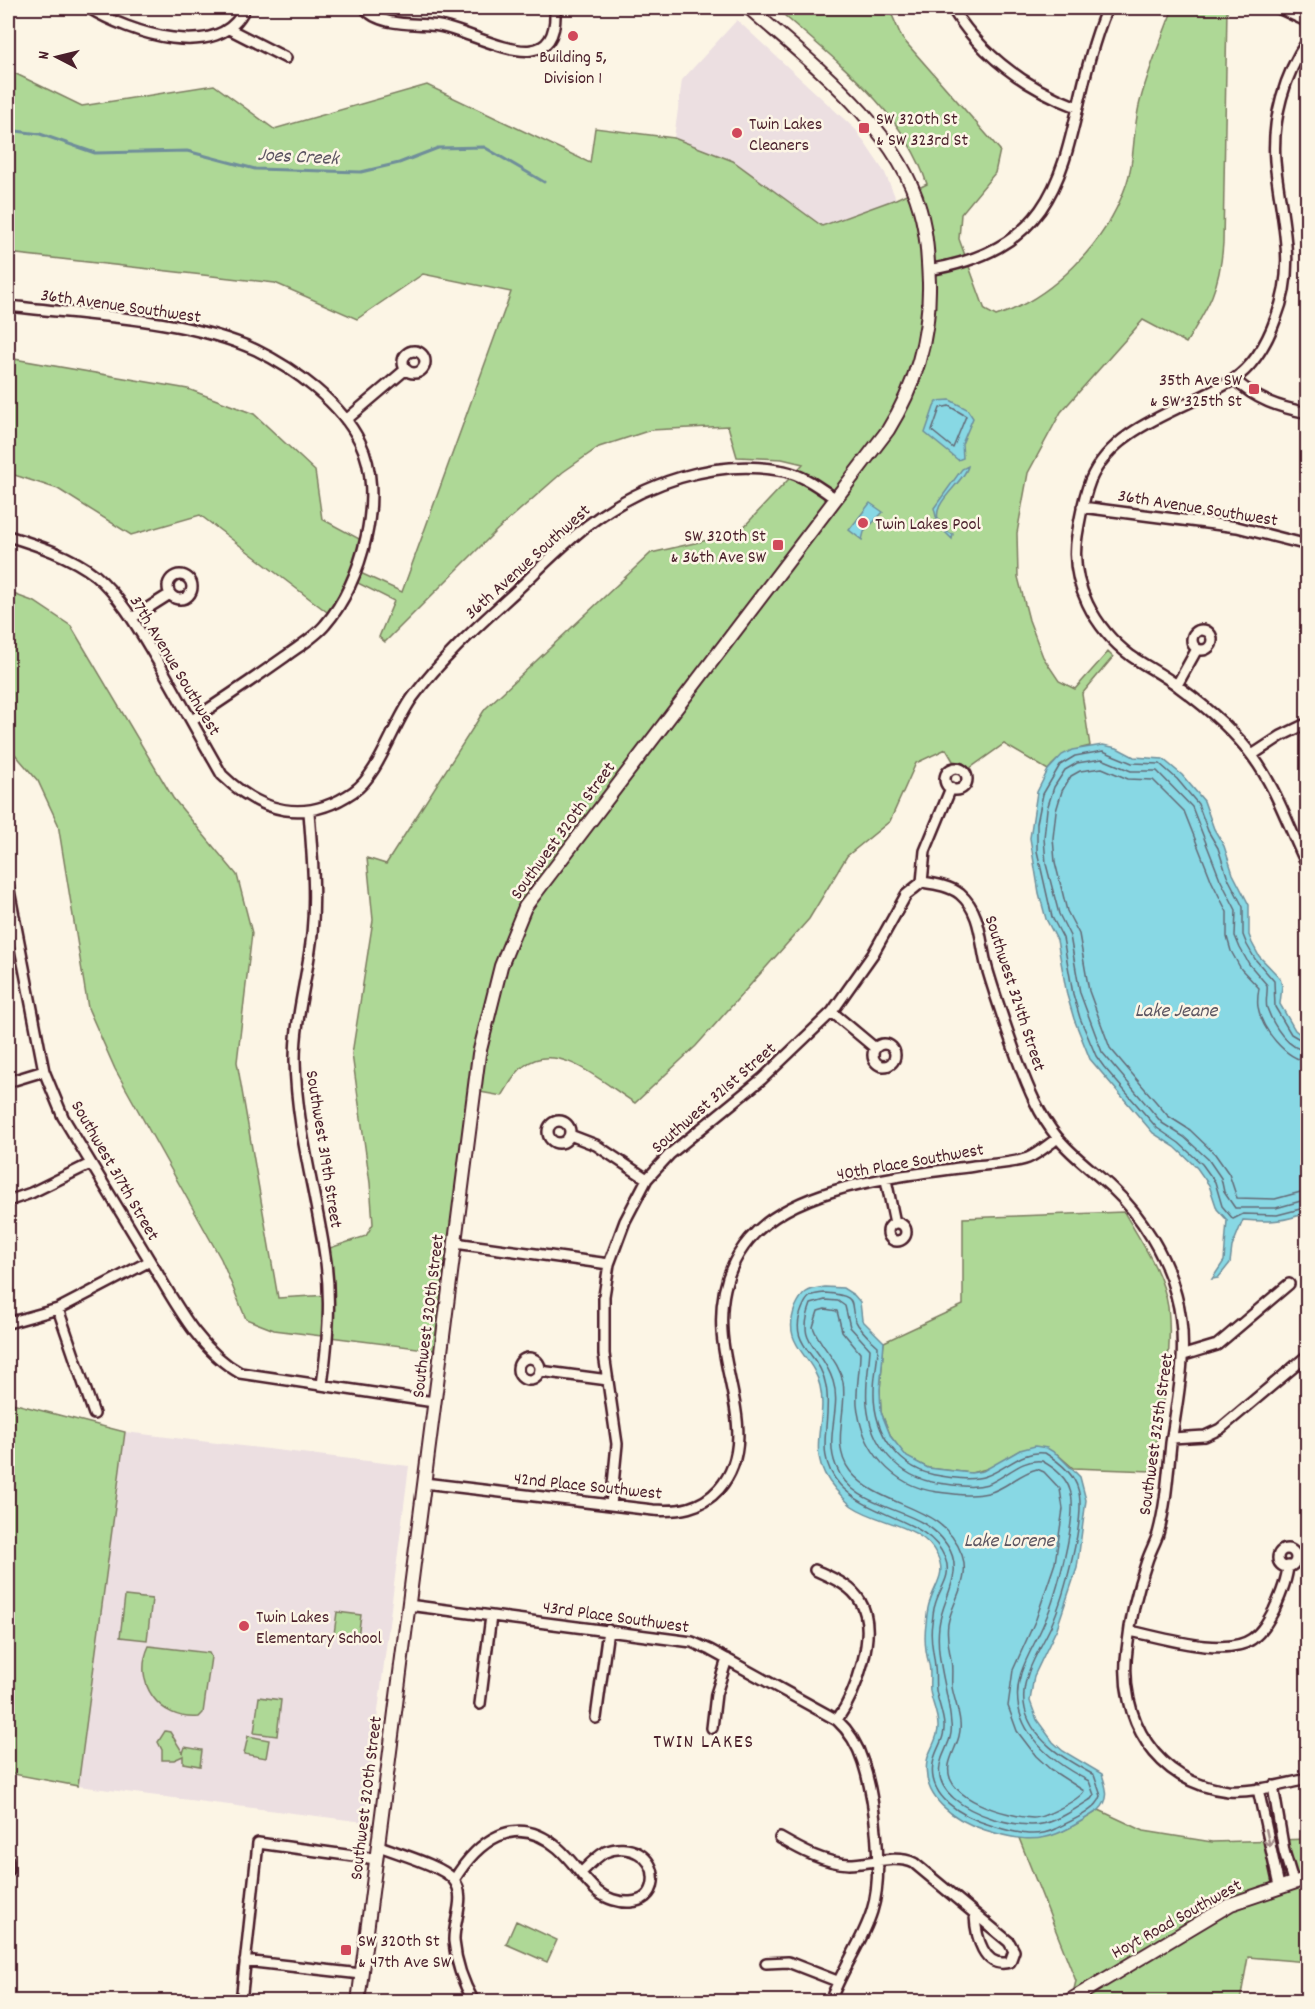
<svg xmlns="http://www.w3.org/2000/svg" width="1315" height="2009" viewBox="0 0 1315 2009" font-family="Dekko,sans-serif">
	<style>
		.built { fill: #ecdfe1 }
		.green { fill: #aed896; stroke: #7c7c60; stroke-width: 1.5 }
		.water { fill: #88d8e4; stroke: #6f8e9a; stroke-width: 1.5 }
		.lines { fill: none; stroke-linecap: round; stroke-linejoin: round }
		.shore { stroke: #636975; stroke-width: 1.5 }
		.stream { stroke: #6f8e9a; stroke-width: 3 }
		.street-casing { stroke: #4a1f2b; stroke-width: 14 }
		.secondary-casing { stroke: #4a1f2b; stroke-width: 16 }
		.street { stroke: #fcf5e5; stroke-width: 9 }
		.secondary { stroke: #fcf5e5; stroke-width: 12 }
		.oneway { stroke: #a38a88 }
		.poi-dot { fill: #d1495b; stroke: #fcf5e5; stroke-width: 2 }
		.labels { text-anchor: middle; stroke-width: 5; stroke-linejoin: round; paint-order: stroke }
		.poi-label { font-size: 18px; fill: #4a1f2b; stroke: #fcf5e5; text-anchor: start }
		.street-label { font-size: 18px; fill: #4a1f2b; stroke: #fcf5e5 }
		.water-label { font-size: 20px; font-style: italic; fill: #5d5662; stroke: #fcf5e5 }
		.neighbourhood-label { font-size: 20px; letter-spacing: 1.5px; fill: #4a1f2b; stroke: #fcf5e5 }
	</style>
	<rect width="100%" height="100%" fill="#fcf5e5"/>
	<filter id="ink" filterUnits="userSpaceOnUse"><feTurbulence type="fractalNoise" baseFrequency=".0167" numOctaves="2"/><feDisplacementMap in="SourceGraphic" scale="12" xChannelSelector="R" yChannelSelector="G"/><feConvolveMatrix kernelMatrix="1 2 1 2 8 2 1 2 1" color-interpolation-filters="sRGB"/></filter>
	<g filter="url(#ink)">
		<!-- built -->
		<path class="built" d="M 737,20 L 856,130 L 885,173 L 896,199 L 822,226 L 733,161 L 674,138 L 682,80 Z
			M 125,1432 L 409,1466 L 364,1822 L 78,1786 Z"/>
		<!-- green -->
		<path class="green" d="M 776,8 L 889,8 L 902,38 L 1000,150 L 995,173 L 961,214 L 959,239 L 985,310 L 996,316 C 1052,298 1105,244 1125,188 C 1136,160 1132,127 1141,98 C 1149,68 1162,38 1173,8 L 1227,8 L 1223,243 C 1220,288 1209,306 1186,343 L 1143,320 L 1061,412 L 1028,473 L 1017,533 L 1018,577 L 1029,620 L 1043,657 L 1059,681 L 1075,689 L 1108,652 L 1113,657 L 1082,694 L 1090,746 C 1072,750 1059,755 1048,770 L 1004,744 L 970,768 L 963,763 L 953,761 L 946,749 L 916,763 L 890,821 L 847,856 L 809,919 L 696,1046 L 635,1103 C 605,1085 559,1039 524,1066 C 515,1072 508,1087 502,1096 L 474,1091 L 441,1351 L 274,1330 L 246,1319 L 221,1259 L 115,1069 L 88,1008 L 58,824 L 38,781 L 8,746 L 8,592 L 35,602 L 71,626 L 173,798 L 237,875 L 252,933 L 237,1062 L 278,1298 L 329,1295 L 324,1250 L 366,1236 L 373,1224 L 370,1183 L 352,1054 L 373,920 L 367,858 L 386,864 L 485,709 L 651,553 L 738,533 L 803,464 L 782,459 L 737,457 L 728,426 L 651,430 L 599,447 L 563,472 L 497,530 L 385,642 L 379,637 L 394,601 L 352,580 L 331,615 L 200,515 L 131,535 L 58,489 L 8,473 L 8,358 L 188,389 L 254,414 L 315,471 L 322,519 L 365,542 L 356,571 L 402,592 L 511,292 L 423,274 L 357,319 L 275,283 L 8,253 L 8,70 L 82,106 L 214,85 L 274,129 L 427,85 L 590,163 L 595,128 L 674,138 L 733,161 L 822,226 L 896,199 L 927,184 C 903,109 832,58 776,8 Z
			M 1124,1212 C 1141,1242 1163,1272 1168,1307 C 1174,1356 1159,1422 1151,1471 L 1073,1468 L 1057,1454 L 1020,1450 L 990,1468 L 971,1473 L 928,1468 L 906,1457 L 891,1437 L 881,1412 L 880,1390 L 884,1342 L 963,1305 L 963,1218 Z
			M 8,1402 L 125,1432 L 78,1786 L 8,1773 Z
			M 125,1596 L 152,1599 L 147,1640 L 120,1637 Z
			M 337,1612 L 361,1615 L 358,1637 L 334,1634 Z
			M 149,1646 L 209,1653 L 211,1657 L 203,1713 L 199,1717 C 159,1721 132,1682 149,1646 Z
			M 259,1697 L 281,1700 L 277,1736 L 254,1733 Z
			M 165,1731 L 170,1732 L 183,1753 L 185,1747 L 202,1750 L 200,1766 L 183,1763 L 183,1756 L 174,1760 L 162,1760 L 162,1750 L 158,1742 Z
			M 248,1736 L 269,1740 L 266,1758 L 244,1754 Z
			M 1099,1810 L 1144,1831 L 1212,1842 L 1307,1839 L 1307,1962 L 1248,1957 L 1240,2001 L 1071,2001 L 1076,1981 L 1019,1838 C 1053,1841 1071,1827 1099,1810 Z
			M 516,1921 L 557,1940 L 547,1962 L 506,1944 Z"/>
		<!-- water -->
		<path class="water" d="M 950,400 L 967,409 L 973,418 L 962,444 L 963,458 L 958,460 L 925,433 L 936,401 Z
			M 968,466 C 965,483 924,506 942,526 C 946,530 947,533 953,534 L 952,539 L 938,525 L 934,508 L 962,469 Z
			M 870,503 L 883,512 L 864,532 L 862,540 L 849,530 Z
			M 1103,745 L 1117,748 L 1134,757 L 1163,759 L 1182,775 L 1204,801 L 1214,829 L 1224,846 L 1233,874 L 1249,905 L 1249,935 L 1252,943 L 1259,956 L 1280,978 L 1282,986 L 1280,1004 L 1295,1030 L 1307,1040 L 1307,1212 C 1286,1222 1266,1222 1243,1220 L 1232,1247 L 1230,1263 L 1218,1278 L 1212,1279 L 1224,1261 L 1227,1220 L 1217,1209 L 1209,1185 L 1197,1168 L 1175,1147 L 1153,1133 L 1090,1059 L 1074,1019 L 1067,995 L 1057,940 L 1046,919 L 1039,893 L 1030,838 L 1037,792 L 1048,770 L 1062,755 L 1072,750 Z
			M 825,1287 L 843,1288 L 854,1295 L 860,1302 L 862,1320 L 884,1342 L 880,1390 L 881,1412 L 891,1437 L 907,1457 L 928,1468 L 971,1473 L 983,1471 L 1020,1450 L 1035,1446 L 1047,1448 L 1057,1454 L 1080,1477 L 1086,1500 L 1077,1568 L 1057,1628 L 1034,1676 L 1030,1701 L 1037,1720 L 1053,1742 L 1063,1751 L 1102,1774 C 1106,1788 1111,1798 1099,1810 C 1054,1839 1039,1847 985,1830 C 954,1820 921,1798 927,1761 C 929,1749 939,1739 938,1726 C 938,1714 932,1703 930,1691 C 929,1682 931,1672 929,1664 C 925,1650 924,1638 926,1624 C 927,1616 927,1608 930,1601 C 935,1584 947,1574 937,1555 C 922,1524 878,1524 852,1506 C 846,1501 841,1495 836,1490 C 802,1452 829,1424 820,1386 C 813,1354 781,1346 795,1308 C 802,1292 807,1289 825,1287 Z"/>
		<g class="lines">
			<!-- shore -->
			<path class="shore" d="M 949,406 L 966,416 L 953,448 L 932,431 L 940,408 Z
				M 1308,1044 L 1291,1034 L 1275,1007 L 1274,981 L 1255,959 L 1247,945 L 1243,935 L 1243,907 L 1227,876 L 1218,848 L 1208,831 L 1198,804 L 1177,779 L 1160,764 L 1132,763 L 1103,751 L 1075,756 L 1060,765 L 1043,794 L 1037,823 L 1037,851 L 1052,917 L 1063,938 L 1073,994 L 1080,1018 L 1096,1056 L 1104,1067 L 1157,1128 L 1179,1143 L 1202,1164 L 1215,1182 L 1222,1206 L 1233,1219 L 1243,1214 L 1277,1215 L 1308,1207
				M 1308,1051 C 1288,1050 1273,1025 1267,1008 C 1265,1001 1268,992 1267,985 L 1249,964 L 1240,948 L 1235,936 L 1236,910 L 1220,879 L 1192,807 L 1157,771 L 1131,771 L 1102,759 L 1077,763 L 1065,770 L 1054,787 L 1047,809 L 1044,838 L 1046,864 L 1059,914 L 1070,936 L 1080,993 L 1102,1052 L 1162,1123 L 1184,1137 L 1208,1159 L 1221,1178 L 1224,1192 L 1235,1208 L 1276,1208 L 1308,1199
				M 1308,1061 C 1286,1060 1261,1028 1258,1007 C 1257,1001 1258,994 1259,988 L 1241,969 L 1231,951 L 1227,937 L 1227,912 L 1212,882 L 1184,811 L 1153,780 L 1128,779 L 1102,768 L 1080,771 L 1071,776 L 1062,791 L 1056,811 L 1053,838 L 1055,862 L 1067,911 L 1079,934 L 1089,991 L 1110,1048 L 1168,1116 L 1190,1130 L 1215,1154 L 1229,1174 L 1237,1198 L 1275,1199 L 1308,1190
				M 825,1293 C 865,1296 845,1305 858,1325 C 863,1332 871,1340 878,1346 C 878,1361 874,1376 874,1391 C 873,1433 899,1471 941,1476 C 955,1478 972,1481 986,1476 C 1007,1469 1021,1450 1045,1453 C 1058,1461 1074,1474 1078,1489 C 1087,1517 1063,1599 1051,1626 C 1040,1650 1021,1675 1024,1703 C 1028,1739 1066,1760 1094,1775 L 1101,1796 C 1097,1811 1068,1822 1055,1829 C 1036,1839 1012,1832 993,1826 C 963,1817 924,1797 934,1759 C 937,1747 945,1739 944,1725 C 943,1713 938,1702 936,1690 C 935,1682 936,1675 935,1667 C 934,1651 929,1641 932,1623 C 933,1617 933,1610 935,1605 C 939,1588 953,1577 945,1558 C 929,1518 871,1519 840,1485 C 812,1454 833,1422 826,1386 C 821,1353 787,1346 802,1309 C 807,1296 811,1294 825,1293 Z
				M 825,1300 L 838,1301 L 845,1306 L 850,1327 L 870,1349 C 869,1368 865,1386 867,1404 C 870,1444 898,1478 938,1483 C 954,1485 972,1489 988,1484 C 1006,1477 1022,1458 1042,1461 C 1053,1467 1066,1477 1070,1490 C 1079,1514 1056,1598 1044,1623 C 1037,1640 1027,1655 1021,1673 C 1005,1725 1047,1760 1089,1781 L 1094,1795 L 1091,1799 C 1052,1824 1041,1832 994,1819 C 969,1811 929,1792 942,1758 C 946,1747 953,1737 951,1724 C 949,1692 935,1659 939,1626 C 942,1598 966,1573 947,1545 C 921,1504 855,1514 836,1466 C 824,1437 842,1408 833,1381 C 821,1343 795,1347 811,1304 Z
				M 825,1309 L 837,1311 L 842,1331 L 860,1353 C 860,1370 856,1387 857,1404 C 861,1449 892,1486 937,1492 C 954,1494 971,1497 988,1493 C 1006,1489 1019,1473 1037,1469 L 1044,1472 L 1060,1489 L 1063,1509 L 1055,1563 L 1036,1619 L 1013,1670 L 1008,1706 L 1017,1731 L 1036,1756 L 1050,1769 L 1084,1791 C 1079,1800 1044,1818 1033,1818 C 1008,1816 943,1800 949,1765 C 952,1750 962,1739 960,1722 C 959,1710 954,1699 952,1687 C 951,1678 953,1669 951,1660 C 949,1647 946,1638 948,1624 C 952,1601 971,1580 962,1555 C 943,1502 881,1510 850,1471 C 830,1445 848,1411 843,1382 C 839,1360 820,1347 813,1327 L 818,1311 Z"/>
			<!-- stream -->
			<path class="stream" d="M 8,130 L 40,134 L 95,153 L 187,151 L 255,169 L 361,172 L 399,163 L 438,148 L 484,147 L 544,182"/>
			<defs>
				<path id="street" d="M 89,8 C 128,32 220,64 245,8
					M 365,8 C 378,27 419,23 439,26 C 480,33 559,87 555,8
					M 952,8 C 982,56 1024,87 1077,107
					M 1278,8 L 1308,22
					M 229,29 L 286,58
					M 1308,40 C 1284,75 1272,119 1275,161 C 1280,216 1298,263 1276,318 C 1268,340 1254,366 1233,380 C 1185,410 1114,424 1090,481 C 1083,499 1080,518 1077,536 C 1069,583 1095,629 1131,656 C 1147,667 1164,675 1179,687 C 1205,706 1234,730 1253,757 C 1277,789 1290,831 1308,867
					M 928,270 C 1090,243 1057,127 1107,8
					M 8,306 C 84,315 187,318 256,350 C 295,369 341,403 360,442 C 386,494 362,583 325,625 C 315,637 298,647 286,656 C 255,678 224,699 192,720
					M403 362a11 11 0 1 1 22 0a11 11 0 1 1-22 0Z
					M 1234,379 C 1256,400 1278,407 1308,413
					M 346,420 L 405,370
					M 1082,507 L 1237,527 L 1308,545
					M 8,536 C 37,545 71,556 95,575 C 122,598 139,630 157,660 C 179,698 200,737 222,775 C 261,813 306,824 353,792 C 379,775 393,724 413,697 C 442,658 479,625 514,593 C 538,570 562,545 588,525 C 641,484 716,457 784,471 C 803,475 820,488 836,499
					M168 587a12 12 0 1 1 24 0a12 12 0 1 1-24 0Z
					M 132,618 L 170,594
					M1192 640a10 10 0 1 1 20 0a10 10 0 1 1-20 0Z
					M 1177,685 L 1197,649
					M 1252,755 L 1281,736 L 1308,723
					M945 779a11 11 0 1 1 22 0a11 11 0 1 1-22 0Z
					M 309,812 C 312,853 316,893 312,934 C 308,976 295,1017 295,1060 C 296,1124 314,1187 324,1249 C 332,1295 328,1339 322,1385
					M 922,882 C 935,884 950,886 960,894 C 982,913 980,943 987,968 C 996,999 1007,1030 1018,1061 C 1028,1088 1039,1115 1057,1137 C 1072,1156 1094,1171 1112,1188 C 1142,1216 1166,1256 1176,1295 C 1190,1345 1178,1394 1171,1443 C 1168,1473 1166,1505 1158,1534 C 1155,1543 1150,1552 1147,1561 C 1137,1589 1130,1621 1127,1650 C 1118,1718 1156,1783 1228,1791 C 1254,1793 1282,1784 1308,1779
					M 8,885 L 44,1071 L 63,1117 L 150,1261
					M 832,1012 L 875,1048
					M873 1055a11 11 0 1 1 22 0a11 11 0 1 1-22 0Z
					M 8,1082 L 44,1071
					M548 1132a11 11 0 1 1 22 0a11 11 0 1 1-22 0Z
					M 570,1135 L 596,1145 L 647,1179
					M 886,1180 L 895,1223
					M 8,1201 L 31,1193 L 90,1164
					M888 1232a9 9 0 1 1 18 0a9 9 0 1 1-18 0Z
					M 455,1243 L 609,1264
					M 58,1309 L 94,1414
					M 8,1323 L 58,1309 L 150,1261 C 174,1300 198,1350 240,1373 L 434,1402
					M 1184,1355 L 1217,1345 L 1289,1284
					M518 1369a11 11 0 1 1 22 0a11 11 0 1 1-22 0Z
					M 540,1371 L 608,1380
					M 1172,1438 L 1205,1436 L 1220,1429 L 1308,1355
					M 424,1483 L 653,1510 C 678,1512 701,1509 719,1489 C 758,1444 725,1384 722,1332 C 720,1302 726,1271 744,1246 C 788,1184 904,1176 974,1166 C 990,1164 1012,1164 1028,1158 C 1038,1154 1049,1144 1058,1138
					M 611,1505 L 617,1444 L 604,1354 L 604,1296 L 609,1264 L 625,1221 L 647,1179 L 670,1154 L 762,1079 L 832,1012 L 873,954 L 906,895 L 922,882 L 925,851 L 951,788
					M1278 1558a9 9 0 1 1 18 0a9 9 0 1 1-18 0Z
					M 815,1570 C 832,1578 851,1585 860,1601 C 879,1632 856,1693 837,1720
					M 408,1605 L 692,1642 L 710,1650 L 837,1720 C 849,1731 858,1746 863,1762 C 875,1799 884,1874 872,1911 C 862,1943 841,1970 830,2002
					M 1130,1631 C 1160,1637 1226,1658 1252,1639 C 1262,1632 1268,1621 1274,1610 C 1280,1597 1287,1580 1288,1566
					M 480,1704 L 491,1616
					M 596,1718 L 608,1630
					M 712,1728 L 716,1694 L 727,1659
					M 1273,1786 L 1284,1851 L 1293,1881
					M 1258,1789 L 1279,1886
					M 780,1838 C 801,1850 824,1863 849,1864 C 870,1864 895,1854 914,1863 L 1009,1942 L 1014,1951 L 1010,1962 C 983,1970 976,1935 975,1916
					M 377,1845 C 396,1853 441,1865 453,1879 C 468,1896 453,1921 454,1941 C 456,1963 463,1983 474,2002
					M 8,1860 L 8,1871
					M 454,1880 C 477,1842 515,1811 558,1848 C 573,1861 583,1879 598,1892 C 614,1905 650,1909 653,1882 C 656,1856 628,1842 605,1852 C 596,1857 588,1866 581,1873
					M 245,1961 L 361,1974
					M 766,1963 L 788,1962 L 837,1981
					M 241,2002 L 258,1843 L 376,1859"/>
				<path id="secondary" d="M 358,2002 L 479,1054 L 501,966 L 525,907 L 888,430 C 916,385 930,336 929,283 C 928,259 927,234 920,210 C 898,128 810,62 749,8
					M 1067,2002 L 1231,1904 L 1308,1878"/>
			</defs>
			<!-- street casing -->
			<use href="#street" class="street-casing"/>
			<!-- secondary casing -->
			<use href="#secondary" class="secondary-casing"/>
			<!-- street -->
			<use href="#street" class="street"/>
			<!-- secondary -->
			<use href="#secondary" class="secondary"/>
		</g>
		<!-- one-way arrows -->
		<defs><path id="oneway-shaft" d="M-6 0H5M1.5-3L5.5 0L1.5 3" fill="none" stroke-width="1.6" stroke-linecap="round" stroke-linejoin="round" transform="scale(1.5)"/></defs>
		<use class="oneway" href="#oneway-shaft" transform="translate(1268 1838) rotate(78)"/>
	</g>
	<!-- markers -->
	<g class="poi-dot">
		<circle cx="573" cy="36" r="6"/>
		<rect x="858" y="122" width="12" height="12" rx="3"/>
		<circle cx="737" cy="133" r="6"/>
		<rect x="1248" y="383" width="12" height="12" rx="3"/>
		<circle cx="863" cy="523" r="6"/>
		<rect x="772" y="539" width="12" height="12" rx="3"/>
		<circle cx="244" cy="1626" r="6"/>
		<rect x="340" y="1944" width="12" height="12" rx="3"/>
	</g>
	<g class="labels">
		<!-- poi labels -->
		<g class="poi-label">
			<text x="573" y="62" text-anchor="middle">Building 5,<tspan x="573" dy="21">Division 1</tspan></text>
			<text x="876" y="124">SW 320th St<tspan x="876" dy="21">&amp; SW 323rd St</tspan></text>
			<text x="749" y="129">Twin Lakes<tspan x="749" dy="21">Cleaners</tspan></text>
			<text x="1242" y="385" text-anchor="end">35th Ave SW<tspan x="1242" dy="21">&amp; SW 325th St</tspan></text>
			<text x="875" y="529">Twin Lakes Pool</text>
			<text x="766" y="541" text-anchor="end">SW 320th St<tspan x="766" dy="21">&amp; 36th Ave SW</tspan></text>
			<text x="256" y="1622">Twin Lakes<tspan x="256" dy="21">Elementary School</tspan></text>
			<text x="358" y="1946">SW 320th St<tspan x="358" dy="21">&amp; 47th Ave SW</tspan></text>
		</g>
		<!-- street labels -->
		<g class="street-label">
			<text transform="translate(121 305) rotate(8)" y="6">36th Avenue Southwest</text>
			<text transform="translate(1198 507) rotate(9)" y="6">36th Avenue Southwest</text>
			<text transform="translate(527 561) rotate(-42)" y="6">36th Avenue Southwest</text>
			<text transform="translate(176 665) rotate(59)" y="6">37th Avenue Southwest</text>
			<text transform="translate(562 830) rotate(-54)" y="6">Southwest 320th Street</text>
			<text transform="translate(1016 993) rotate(72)" y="6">Southwest 324th Street</text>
			<text transform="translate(713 1097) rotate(-41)" y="6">Southwest 321st Street</text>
			<text transform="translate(325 1149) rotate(81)" y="6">Southwest 319th Street</text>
			<text transform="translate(910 1161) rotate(-10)" y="6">40th Place Southwest</text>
			<text transform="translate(116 1170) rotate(60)" y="6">Southwest 317th Street</text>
			<text transform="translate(427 1316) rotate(-83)" y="6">Southwest 320th Street</text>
			<text transform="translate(1155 1434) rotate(-82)" y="6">Southwest 325th Street</text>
			<text transform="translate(588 1485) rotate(6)" y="6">42nd Place Southwest</text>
			<text transform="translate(616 1616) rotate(8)" y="6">43rd Place Southwest</text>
			<text transform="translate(365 1798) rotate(-83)" y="6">Southwest 320th Street</text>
			<text transform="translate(1176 1918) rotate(-29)" y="6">Hoyt Road Southwest</text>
		</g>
		<!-- water labels -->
		<g class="water-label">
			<text transform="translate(298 155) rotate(3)" y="7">Joes Creek</text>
			<text x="1176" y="1016">Lake Jeane</text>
			<text x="1009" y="1546">Lake Lorene</text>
		</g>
		<!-- neighbourhood labels -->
		<g class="neighbourhood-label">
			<text x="704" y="1747">TWIN LAKES</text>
		</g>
	</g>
	<!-- margin -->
	<rect width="1315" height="2009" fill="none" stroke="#fcf5e5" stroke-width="30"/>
	<rect x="15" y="15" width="1285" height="1979" fill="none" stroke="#4a1f2b" stroke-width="2" filter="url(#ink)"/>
	<!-- north arrow -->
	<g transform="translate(57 57) rotate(277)" stroke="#fcf5e5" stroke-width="4.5" paint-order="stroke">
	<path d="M0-4.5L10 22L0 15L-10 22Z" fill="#4a1f2b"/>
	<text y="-9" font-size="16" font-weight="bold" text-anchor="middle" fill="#4a1f2b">N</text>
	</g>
</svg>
